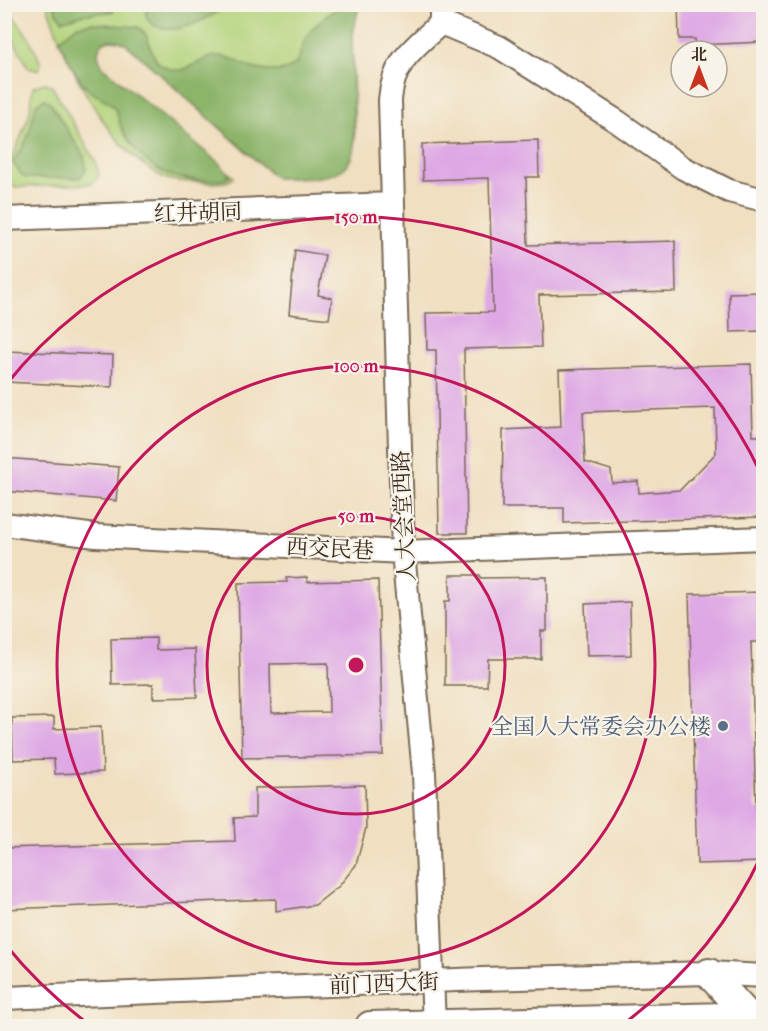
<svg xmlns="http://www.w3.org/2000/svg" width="768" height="1031" viewBox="0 0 768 1031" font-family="'IM FELL French Canon','Noto Serif SC',serif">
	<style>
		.green { fill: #b2d37a; stroke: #767e4c; stroke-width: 1.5 }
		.forest { fill: #8db56a; stroke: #647044; stroke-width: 1.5 }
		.building { fill: #dea8e5; fill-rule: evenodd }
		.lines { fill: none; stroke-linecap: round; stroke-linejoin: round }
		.tertiary-casing { stroke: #7a6957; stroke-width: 26 }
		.primary-casing { stroke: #7a6957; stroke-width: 32 }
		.tertiary { stroke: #fff; stroke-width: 22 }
		.primary { stroke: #fff; stroke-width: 28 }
		.ring { fill: none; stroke: #c2185b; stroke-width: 3 }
		.service-dot { fill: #5c6f8a; stroke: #f7f3e8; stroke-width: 2 }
		.labels { text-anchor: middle; stroke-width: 4.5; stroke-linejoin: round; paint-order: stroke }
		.street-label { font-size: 22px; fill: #3b2a1e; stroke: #f7f3e8 }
		.service-label { font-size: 22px; fill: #4e5e75; stroke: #f7f3e8; text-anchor: end }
		.centre { fill: #c2185b; stroke: #f7f3e8; stroke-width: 3 }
		.ring-label { font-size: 18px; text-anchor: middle; font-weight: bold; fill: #c2185b; stroke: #f7f3e8; stroke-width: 4.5; stroke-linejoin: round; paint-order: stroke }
	</style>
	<rect width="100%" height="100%" fill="#f7f3e8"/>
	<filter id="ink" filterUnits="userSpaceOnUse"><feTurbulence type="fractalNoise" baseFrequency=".0167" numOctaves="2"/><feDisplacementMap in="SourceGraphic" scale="12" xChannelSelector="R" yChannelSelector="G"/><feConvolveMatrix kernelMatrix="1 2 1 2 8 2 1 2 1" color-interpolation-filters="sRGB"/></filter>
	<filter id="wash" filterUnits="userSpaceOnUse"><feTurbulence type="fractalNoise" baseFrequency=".008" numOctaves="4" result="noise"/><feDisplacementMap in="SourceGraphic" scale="24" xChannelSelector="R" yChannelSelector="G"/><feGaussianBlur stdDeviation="1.35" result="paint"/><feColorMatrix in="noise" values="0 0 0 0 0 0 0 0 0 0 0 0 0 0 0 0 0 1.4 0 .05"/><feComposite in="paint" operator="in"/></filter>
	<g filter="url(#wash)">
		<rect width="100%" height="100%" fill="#f0dfc0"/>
		<!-- green -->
		<path class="green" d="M 47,5 L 359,5 L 352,38 L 355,138 C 352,185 312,176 276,178 L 125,43 C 103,33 90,49 104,68 L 234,177 C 228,185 209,183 199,182 C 186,182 170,182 159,175 C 105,145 65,61 47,5 Z
			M 5,8 C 21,23 34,44 41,65 L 39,70 L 31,69 L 28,67 L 14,41 L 5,29 Z
			M 44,83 L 50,84 L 53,88 L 96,162 L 99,175 L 92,184 L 17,187 L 11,186 L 5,179 L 5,165 L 15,152 L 29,116 L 33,87 Z"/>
		<!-- forest -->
		<path class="forest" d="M 151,4 L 230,4 L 230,5 C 210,17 167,44 147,19 L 146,13 Z
			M 54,5 L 107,5 L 112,7 L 113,11 C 105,14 96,12 87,14 C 78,15 71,19 62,20 L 55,10 Z
			M 344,5 L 359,5 L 352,38 L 354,148 C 352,155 350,164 343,169 C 327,181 295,177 276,178 L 125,43 C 103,33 90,49 104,68 L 220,164 L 230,176 C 224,182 209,180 199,180 C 165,180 138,161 123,131 C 118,123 119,113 113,106 C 107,99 97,97 90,91 C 77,79 67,57 59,40 L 78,25 L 92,23 L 138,27 C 154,36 146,57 165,67 C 187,79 200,54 221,56 C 231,57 238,62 247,66 C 259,71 280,74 292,67 C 300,62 300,50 304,42 C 312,26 328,12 344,5 Z
			M 44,99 L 50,102 L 84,156 L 86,169 L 80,178 L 26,178 L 22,175 L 12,162 C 27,147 32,124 36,104 Z"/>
		<g id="blocks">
			<!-- building -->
			<path class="building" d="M 678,4 L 764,4 L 764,42 L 696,45 L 695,39 L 679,39 Z
				M 538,140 L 539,177 L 526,177 L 528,245 L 675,241 L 676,292 L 539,295 L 541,347 L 464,349 L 467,533 L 439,533 L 436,350 L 427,350 L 426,313 L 493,312 L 489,178 L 423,180 L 422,144 Z
				M 295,250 L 325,255 L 318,295 L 332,298 L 329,319 L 289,314 Z
				M 764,292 L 764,331 L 730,332 L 729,293 Z
				M 4,351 L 113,355 L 112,387 L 4,382 Z
				M 751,364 L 753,436 L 764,436 L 764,517 L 564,523 L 564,508 L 502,508 L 503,430 L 561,427 L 559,370 ZM 715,408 L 716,453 L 680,490 L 639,493 L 638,481 L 612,483 L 611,470 L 585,462 L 583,412 Z
				M 4,458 L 119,467 L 116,501 L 4,491 Z
				M 450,575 L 480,575 L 480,578 L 547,577 L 547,631 L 541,631 L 541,659 L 488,659 L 487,686 L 445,686 L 445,601 L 450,601 Z
				M 307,577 L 307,582 L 378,580 L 383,755 L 242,758 L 238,583 L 287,582 L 286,578 ZM 328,663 L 329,712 L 271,713 L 270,664 Z
				M 764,592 L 764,642 L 751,642 L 756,809 L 764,809 L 764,862 L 697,864 L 689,594 Z
				M 630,602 L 631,655 L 587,656 L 585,604 Z
				M 156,638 L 156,650 L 195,649 L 197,697 L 153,698 L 153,684 L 112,685 L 111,639 Z
				M 54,717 L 54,729 L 101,727 L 103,772 L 55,774 L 54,759 L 13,760 L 12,718 Z
				M 365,785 L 366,828 L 356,865 L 339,886 L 315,905 L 276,911 L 276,899 L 4,909 L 4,848 L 235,841 L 234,818 L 255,817 L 255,788 Z"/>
		</g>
	</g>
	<g filter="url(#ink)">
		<use href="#blocks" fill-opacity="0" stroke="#7a6957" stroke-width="1.5"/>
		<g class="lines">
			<defs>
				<path id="tertiary" d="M 441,23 L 499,47 L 618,122 L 683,168 L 729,191 L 764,200
					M 4,219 L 392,204
					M 4,524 L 96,536 L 403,552 L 764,538
					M 4,998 L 482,979 L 709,973 L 764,976
					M 434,1026 L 424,773 L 403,552 L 390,100 C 393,61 414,48 441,23 L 441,4"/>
				<path id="primary" d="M 709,973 L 747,1015
					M 370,1026 L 764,1016"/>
			</defs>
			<!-- tertiary casing -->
			<use href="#tertiary" class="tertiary-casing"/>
			<!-- primary casing -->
			<use href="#primary" class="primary-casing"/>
			<!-- tertiary -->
			<use href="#tertiary" class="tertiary"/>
			<!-- primary -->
			<use href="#primary" class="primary"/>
		</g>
	</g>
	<!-- distance rings -->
	<g class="ring">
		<circle cx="356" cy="665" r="149"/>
		<circle cx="356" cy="665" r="299"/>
		<path d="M762 854A448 448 0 0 1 622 1025M90 1025A448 448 0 0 1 5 944M5 386A448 448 0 0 1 762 476"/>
	</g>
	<!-- markers -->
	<circle class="service-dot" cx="723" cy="726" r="6"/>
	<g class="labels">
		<!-- street labels -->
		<g class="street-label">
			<text transform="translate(198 212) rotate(-2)" y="8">红井胡同</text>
			<text transform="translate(403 516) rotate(-93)" y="8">人大会堂西路</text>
			<text transform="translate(330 548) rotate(3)" y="8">西交民巷</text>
			<text transform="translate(384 983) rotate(-2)" y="8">前门西大街</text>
		</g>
		<!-- service labels -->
		<g class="service-label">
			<text x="711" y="734">全国人大常委会办公楼</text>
		</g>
	</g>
	<circle cx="356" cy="665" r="9" class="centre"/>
	<g class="ring-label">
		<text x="356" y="223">150 m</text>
		<text x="356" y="372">100 m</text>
		<text x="356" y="522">50 m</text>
	</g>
	<!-- margin -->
	<rect width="768" height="1031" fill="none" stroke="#f7f3e8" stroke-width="24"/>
	<!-- north arrow -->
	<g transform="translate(699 69)"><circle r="28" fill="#f7f3e8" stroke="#aca397" stroke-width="1.5"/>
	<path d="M0-4.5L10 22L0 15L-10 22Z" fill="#c8321e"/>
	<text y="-9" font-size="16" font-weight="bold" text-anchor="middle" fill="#3b2a1e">北</text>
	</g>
</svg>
